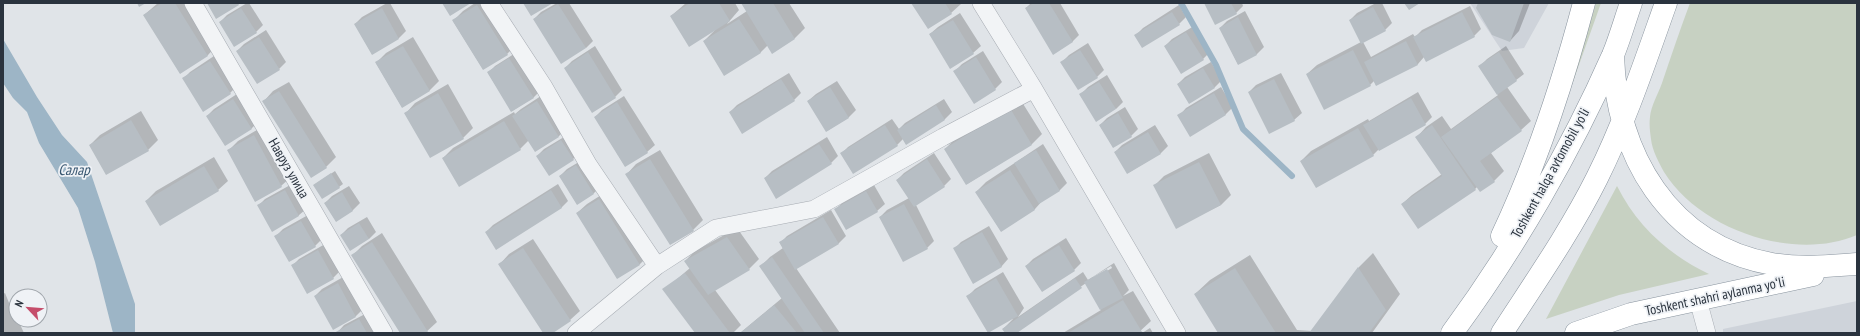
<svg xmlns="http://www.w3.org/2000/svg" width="1860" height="336" viewBox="0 0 1860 336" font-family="'PT Sans Narrow',sans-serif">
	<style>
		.built { fill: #ced3da }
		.green { fill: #c7d1c2 }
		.water { fill: #9db5c6 }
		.shadow { fill: #0003; fill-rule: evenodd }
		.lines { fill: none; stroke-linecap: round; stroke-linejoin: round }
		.stream { stroke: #9db5c6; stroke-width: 6 }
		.building { fill: #b7bec4 }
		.street-casing { stroke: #a6abb2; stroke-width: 18 }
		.highway-casing { stroke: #88939e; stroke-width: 23 }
		.street { stroke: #f2f4f6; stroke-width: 17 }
		.highway { stroke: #fff; stroke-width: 22 }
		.labels { text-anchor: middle; stroke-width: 3.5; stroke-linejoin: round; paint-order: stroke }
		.street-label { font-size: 14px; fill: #2a333e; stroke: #eff2f6 }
		.water-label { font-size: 15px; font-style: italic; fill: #36556f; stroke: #eff2f6 }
	</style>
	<rect width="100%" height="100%" fill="#e0e4e8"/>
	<!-- built -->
	<path class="built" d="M 1470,3 L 1549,3 L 1524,48 L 1502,51 Z
		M 1857,301 L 1857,333 L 1723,333 L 1723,329 Z"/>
	<!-- green -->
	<path class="green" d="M 1596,3 L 1601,3 L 1569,93 Z
		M 1690,3 L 1857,3 L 1857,235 C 1794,262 1700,230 1664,172 C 1659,163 1652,150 1651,139 C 1650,132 1649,124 1650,117 C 1651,106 1658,94 1662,83 C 1671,56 1680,30 1690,3 Z
		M 1617,186 C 1637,226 1669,255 1709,274 L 1619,295 L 1546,319 Z"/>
	<!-- water -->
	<path class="water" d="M 3,39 L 37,97 L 62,135 L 87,162 L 135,304 L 135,333 L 113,333 L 95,262 L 78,208 L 39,143 L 27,112 L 13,98 L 3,83 Z"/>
	<!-- shadow -->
	<path class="shadow" d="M 158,3 L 191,3 L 217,45 L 208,55 L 180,73 L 144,15 Z
		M 247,3 L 249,3 L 263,25 L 256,32 L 220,22 L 227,15 Z
		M 387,3 L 390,3 L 406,31 L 399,38 L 372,54 L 355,24 L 362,17 Z
		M 475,3 L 492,3 L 517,44 L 507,54 L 483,69 L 453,21 L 463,11 Z
		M 557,3 L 569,3 L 593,41 L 586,48 L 534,19 L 541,12 Z
		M 686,3 L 735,3 L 739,10 L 727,24 L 747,11 L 742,3 L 789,3 L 805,28 L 795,38 L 772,52 L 768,45 L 760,53 L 704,41 L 716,29 L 671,16 Z
		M 913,3 L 961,3 L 961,4 L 951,13 Z
		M 1031,3 L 1060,3 L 1079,35 L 1072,42 L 1026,8 Z
		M 1205,3 L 1242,3 L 1243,6 L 1236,13 Z
		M 1376,3 L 1382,3 L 1392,23 L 1385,30 L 1363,42 L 1371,57 L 1413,34 L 1415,37 L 1422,30 L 1470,6 L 1481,29 L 1474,36 L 1424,57 L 1418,64 L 1376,85 L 1374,81 L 1370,85 L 1324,108 L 1307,74 L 1317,65 L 1361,42 L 1350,20 L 1357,13 Z
		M 1479,3 L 1530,3 L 1519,31 L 1510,41 Z
		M 1179,5 L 1186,17 L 1179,24 L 1136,35 L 1143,28 Z
		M 1245,11 L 1264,47 L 1257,54 L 1238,64 L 1220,28 L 1227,21 Z
		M 960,13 L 981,46 L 973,53 L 951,67 L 930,34 L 938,27 Z
		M 1194,26 L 1210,52 L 1203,59 L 1165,46 L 1172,39 Z
		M 266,30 L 286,62 L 279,69 L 237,51 L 244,44 Z
		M 413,37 L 439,81 L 430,90 L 402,107 L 376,63 L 386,53 Z
		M 1088,43 L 1104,70 L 1097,77 L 1062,62 L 1069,55 Z
		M 595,46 L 622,90 L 615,97 L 565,68 L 572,61 Z
		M 1506,46 L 1524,74 L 1507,87 L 1531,121 L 1521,130 L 1491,153 L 1504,171 L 1494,181 L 1478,186 L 1475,189 L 1402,204 L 1412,195 L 1442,174 L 1417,137 L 1426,127 L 1442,116 L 1451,129 L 1498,95 L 1480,66 L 1487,59 Z
		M 983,51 L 1002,82 L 995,89 L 955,71 L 962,64 Z
		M 517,52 L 541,90 L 534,97 L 512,111 L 488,73 L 495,66 Z
		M 217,54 L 237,86 L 230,93 L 183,79 L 190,72 Z
		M 1211,62 L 1222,80 L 1215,87 L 1189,102 L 1178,84 L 1185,77 Z
		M 789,73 L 801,93 L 794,100 L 730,112 L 737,105 Z
		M 1281,73 L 1302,113 L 1294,120 L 1249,92 L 1256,85 Z
		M 1107,75 L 1123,102 L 1116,109 L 1081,94 L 1088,87 Z
		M 837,81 L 856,110 L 849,117 L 827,131 L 808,101 L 816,94 Z
		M 289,82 L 336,157 L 326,167 L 264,101 L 273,91 Z
		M 448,84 L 473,128 L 463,138 L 406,113 L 415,103 Z
		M 1221,87 L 1233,107 L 1226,114 L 1191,135 L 1179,116 L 1186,108 Z
		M 240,92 L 259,121 L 252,128 L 225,145 L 207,116 L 214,109 Z
		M 1418,92 L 1432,117 L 1425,124 L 1379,149 L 1373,155 L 1301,161 L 1311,151 L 1368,119 L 1369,121 Z
		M 544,94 L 566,129 L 559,136 L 535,150 L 529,140 L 520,149 L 443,158 L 453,148 L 514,112 L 515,114 L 521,109 Z
		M 624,96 L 655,145 L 647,152 L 625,166 L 595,117 L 602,110 Z
		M 944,99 L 952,112 L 945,119 L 906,143 L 903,139 L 897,145 L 841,154 L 848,147 L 892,119 L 899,129 L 905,123 Z
		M 1020,99 L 1042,134 L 1032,144 L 967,184 L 945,149 L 955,139 Z
		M 1125,107 L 1138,129 L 1131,136 L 1113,147 L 1100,125 L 1107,118 Z
		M 141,111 L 158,140 L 148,150 L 90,145 L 100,135 Z
		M 1155,125 L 1168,146 L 1161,153 L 1128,173 L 1115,152 L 1122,145 Z
		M 264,126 L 291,177 L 281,186 L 228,151 L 238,141 Z
		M 569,134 L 580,152 L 573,159 L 537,156 L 544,149 Z
		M 827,137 L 838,156 L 831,163 L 765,178 L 772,171 Z
		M 1043,144 L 1067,183 L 1060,190 L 1043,200 L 1035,209 L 1001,231 L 976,192 L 986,182 Z
		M 660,150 L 703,220 L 693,230 L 627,174 L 636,164 Z
		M 934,153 L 951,179 L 944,186 L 916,205 L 934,241 L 927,248 L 880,217 L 887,210 L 909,198 L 897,180 L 904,173 Z
		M 1209,153 L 1231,195 L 1221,205 L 1176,227 L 1155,185 L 1164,176 Z
		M 214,157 L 228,181 L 218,190 L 146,201 L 156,191 Z
		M 584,159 L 601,186 L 594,193 L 577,204 L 560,176 L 567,169 Z
		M 335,171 L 343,184 L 339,187 L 314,185 Z
		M 292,184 L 306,209 L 298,216 L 258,206 L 265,199 Z
		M 558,184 L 568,201 L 561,208 L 486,232 L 493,225 Z
		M 874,185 L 885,204 L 877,211 L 836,209 L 843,202 Z
		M 349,186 L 360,203 L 353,210 L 336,221 L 325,203 L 332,196 Z
		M 609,190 L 650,254 L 640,264 L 617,278 L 577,213 L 587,204 Z
		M 831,210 L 846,236 L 839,243 L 796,268 L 840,333 L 740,333 L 782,298 L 761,266 L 770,257 L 783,248 L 780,243 L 787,236 Z
		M 308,215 L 322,239 L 315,246 L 276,236 L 283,229 Z
		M 367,217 L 376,232 L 369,239 L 341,235 L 348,228 Z
		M 989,226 L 1008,259 L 1001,267 L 954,249 L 961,242 Z
		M 737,228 L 759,259 L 749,269 L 715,290 L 741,325 L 733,333 L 696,333 L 664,290 L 690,268 L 685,261 L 695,251 Z
		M 382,233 L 437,322 L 425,333 L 401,333 L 353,255 L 362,246 Z
		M 1066,238 L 1081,263 L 1074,270 L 1042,291 L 1026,266 L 1033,259 Z
		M 533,239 L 580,311 L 570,320 L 551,333 L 545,333 L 500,264 L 509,254 Z
		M 325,244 L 340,271 L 333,278 L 292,266 L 299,259 Z
		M 1373,253 L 1400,294 L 1372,333 L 1219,333 L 1195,294 L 1210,280 L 1250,255 L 1297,330 L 1312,331 L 1359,267 Z
		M 1114,263 L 1129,290 L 1123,296 L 1133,291 L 1151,321 L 1138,333 L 1063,333 L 1101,310 L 1086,283 L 1015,333 L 1006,333 L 1003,329 L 1013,319 L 968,296 L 975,289 L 1003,272 L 1024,308 L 1018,317 L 1083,272 L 1088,280 ZM 1111,266 L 1112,268 L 1093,279 L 1093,277 Z
		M 345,276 L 363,309 L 356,316 L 333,328 L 315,296 L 322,289 Z
		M 5,293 L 16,320 L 18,320 L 24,333 L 3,333 L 3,294 Z
		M 367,313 L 378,333 L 337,333 L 344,325 Z
		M 1150,328 L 1153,333 L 1142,333 Z"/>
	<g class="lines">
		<!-- stream -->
		<path class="stream" d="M 1181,3 L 1216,65 L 1243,129 L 1292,176"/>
	</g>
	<!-- building -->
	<path class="building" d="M 137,3 L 146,3 L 139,7 Z
		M 162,3 L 175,3 L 208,56 L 180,74 L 143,15 Z
		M 207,3 L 238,3 L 239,5 L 216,19 Z
		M 442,3 L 471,3 L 450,16 Z
		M 523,3 L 553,3 L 531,16 Z
		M 690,3 L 719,3 L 730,21 L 689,47 L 670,16 Z
		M 741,3 L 773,3 L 795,39 L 772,54 Z
		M 911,3 L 945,3 L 952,14 L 928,29 Z
		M 1034,3 L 1049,3 L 1073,42 L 1053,55 L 1025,8 Z
		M 1204,3 L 1231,3 L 1237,14 L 1215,25 Z
		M 1404,3 L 1420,3 L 1409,10 Z
		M 1478,3 L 1524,3 L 1510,42 L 1492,35 L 1476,8 Z
		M 558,4 L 586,48 L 561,64 L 533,19 Z
		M 477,5 L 508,55 L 483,70 L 452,20 Z
		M 1373,7 L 1386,31 L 1361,44 L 1349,20 Z
		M 241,8 L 257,33 L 234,47 L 219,22 Z
		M 382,8 L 399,39 L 372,55 L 354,24 Z
		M 1172,12 L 1180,25 L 1142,48 L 1134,35 Z
		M 1462,12 L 1475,37 L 1426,62 L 1413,37 Z
		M 1238,17 L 1257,55 L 1238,65 L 1219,28 Z
		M 739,19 L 761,53 L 724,76 L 703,41 Z
		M 953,20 L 974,54 L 950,69 L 929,34 Z
		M 1186,32 L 1204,60 L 1181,74 L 1164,46 Z
		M 259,37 L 280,70 L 257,84 L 236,51 Z
		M 1406,41 L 1418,65 L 1376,86 L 1364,62 Z
		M 403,46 L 430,91 L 402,108 L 375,62 Z
		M 1080,50 L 1098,78 L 1078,90 L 1060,62 Z
		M 1353,50 L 1371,86 L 1324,110 L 1306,74 Z
		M 588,52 L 616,98 L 592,113 L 564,68 Z
		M 1499,52 L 1517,81 L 1497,95 L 1478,66 Z
		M 976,57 L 996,90 L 974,104 L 953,71 Z
		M 509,58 L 534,98 L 511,112 L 487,72 Z
		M 210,61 L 231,94 L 203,112 L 182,78 Z
		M 1203,68 L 1215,88 L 1189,104 L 1177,84 Z
		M 781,79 L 795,101 L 742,134 L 729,112 Z
		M 1274,79 L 1295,121 L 1269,134 L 1248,92 Z
		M 1099,82 L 1116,109 L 1096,122 L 1079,94 Z
		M 830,87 L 849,118 L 826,132 L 807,101 Z
		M 279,91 L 327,168 L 311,178 L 262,101 Z
		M 438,93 L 464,139 L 430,158 L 404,113 Z
		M 1214,93 L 1226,115 L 1190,137 L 1177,115 Z
		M 1497,97 L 1522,131 L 1480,161 L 1495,182 L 1480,192 L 1441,137 Z
		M 1411,98 L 1426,125 L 1379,151 L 1363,125 Z
		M 233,99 L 252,129 L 225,146 L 206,116 Z
		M 537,101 L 559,137 L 535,152 L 512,116 Z
		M 617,102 L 648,153 L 625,167 L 594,117 Z
		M 936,105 L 945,120 L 906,145 L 897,130 Z
		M 1010,108 L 1032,145 L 966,185 L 944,149 Z
		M 1118,113 L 1132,137 L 1113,148 L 1099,125 Z
		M 131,120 L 149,151 L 106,175 L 89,145 Z
		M 504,121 L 521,150 L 459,187 L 442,158 Z
		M 885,125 L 898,146 L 853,174 L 840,153 Z
		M 1432,125 L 1476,190 L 1418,229 L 1401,204 L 1442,176 L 1415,137 Z
		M 1358,128 L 1374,156 L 1316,188 L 1300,161 Z
		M 1148,132 L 1161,154 L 1127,174 L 1114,152 Z
		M 254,135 L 282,187 L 255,202 L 227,150 Z
		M 561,140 L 574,160 L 549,176 L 536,156 Z
		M 819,144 L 832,164 L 776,199 L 764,178 Z
		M 1036,150 L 1060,191 L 1039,204 L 1014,163 Z
		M 650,159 L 694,231 L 670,245 L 625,174 Z
		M 927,159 L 945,187 L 914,207 L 896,180 Z
		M 1199,162 L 1221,205 L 1176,229 L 1153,185 Z
		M 576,165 L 594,194 L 577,205 L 559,176 Z
		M 204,166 L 219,191 L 160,226 L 145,201 Z
		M 1010,170 L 1035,210 L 1001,232 L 975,192 Z
		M 331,173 L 340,188 L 322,199 L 313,185 Z
		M 285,190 L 299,216 L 272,232 L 257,205 Z
		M 551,190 L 562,208 L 496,250 L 485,232 Z
		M 866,191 L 878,212 L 846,230 L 834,209 Z
		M 342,192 L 353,211 L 336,222 L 324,203 Z
		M 599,199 L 640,265 L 617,279 L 576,213 Z
		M 904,204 L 928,249 L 903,262 L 879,217 Z
		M 823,217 L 839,244 L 795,270 L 779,242 Z
		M 301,221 L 316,247 L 289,262 L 274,236 Z
		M 359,223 L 369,239 L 350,251 L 340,235 Z
		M 982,232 L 1002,267 L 973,284 L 953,248 Z
		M 727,237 L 750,270 L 708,295 L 684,261 Z
		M 372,242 L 428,332 L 427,333 L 400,333 L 351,255 Z
		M 1059,245 L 1075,271 L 1042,292 L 1025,266 Z
		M 523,248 L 571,321 L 553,333 L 543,333 L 498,264 Z
		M 318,250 L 334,279 L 307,294 L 291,265 Z
		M 772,257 L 824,333 L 805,333 L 759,266 Z
		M 1358,267 L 1386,310 L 1369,333 L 1309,333 Z
		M 1235,268 L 1245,284 L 1276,333 L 1218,333 L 1194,294 Z
		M 1107,269 L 1123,298 L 1100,310 L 1084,282 Z
		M 685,273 L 730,333 L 695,333 L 662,289 Z
		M 996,278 L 1018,316 L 988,333 L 966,296 Z
		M 1075,278 L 1082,288 L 1017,333 L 1005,333 L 1002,329 Z
		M 338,283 L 356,317 L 333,330 L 314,296 Z
		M 1123,300 L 1142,332 L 1140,333 L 1068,333 Z
		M 774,305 L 797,333 L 740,333 Z
		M 359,319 L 367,333 L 334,333 Z"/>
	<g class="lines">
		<defs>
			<path id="street" d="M 193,3 L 384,333
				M 489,3 L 544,87 L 588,164 L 657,266
				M 981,3 L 1034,89 L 1177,333
				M 1698,300 L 1707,333
				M 576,333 L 657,266 L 716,228 L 814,209 L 943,137 L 1034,89"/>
			<path id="highway" d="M 1613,55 C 1616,154 1668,245 1772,264 C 1800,269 1829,266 1857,264
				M 1502,236 C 1537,162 1563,82 1584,3
				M 1452,333 C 1514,249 1571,150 1613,55 C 1620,38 1625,20 1631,3
				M 1502,333 C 1535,282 1570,232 1597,178 C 1625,122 1645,62 1666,3
				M 1576,333 L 1631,314 L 1813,275"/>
		</defs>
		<!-- street casing -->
		<use href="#street" class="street-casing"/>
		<!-- highway casing -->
		<use href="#highway" class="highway-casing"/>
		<!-- street -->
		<use href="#street" class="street"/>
		<!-- highway -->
		<use href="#highway" class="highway"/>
	</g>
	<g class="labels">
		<!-- street labels -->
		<g class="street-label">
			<text transform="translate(289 168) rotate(60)" y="5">Навруз улица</text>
			<text transform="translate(1550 173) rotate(-61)" y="5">Toshkent halqa avtomobil yo'li</text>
			<text transform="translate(1715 296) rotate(-12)" y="5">Toshkent shahri aylanma yoʻli</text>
		</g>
		<!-- water labels -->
		<g class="water-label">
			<text x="74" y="175">Салар</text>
		</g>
	</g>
	<!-- border -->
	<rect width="1860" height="336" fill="none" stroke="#2a333e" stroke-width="8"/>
	<!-- north arrow -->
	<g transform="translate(28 308) rotate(296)"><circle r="19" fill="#eff2f6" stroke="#a0a6ac"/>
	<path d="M0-3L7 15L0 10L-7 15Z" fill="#c54d6b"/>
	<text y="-6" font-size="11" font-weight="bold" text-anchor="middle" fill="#2a333e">N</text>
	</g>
</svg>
